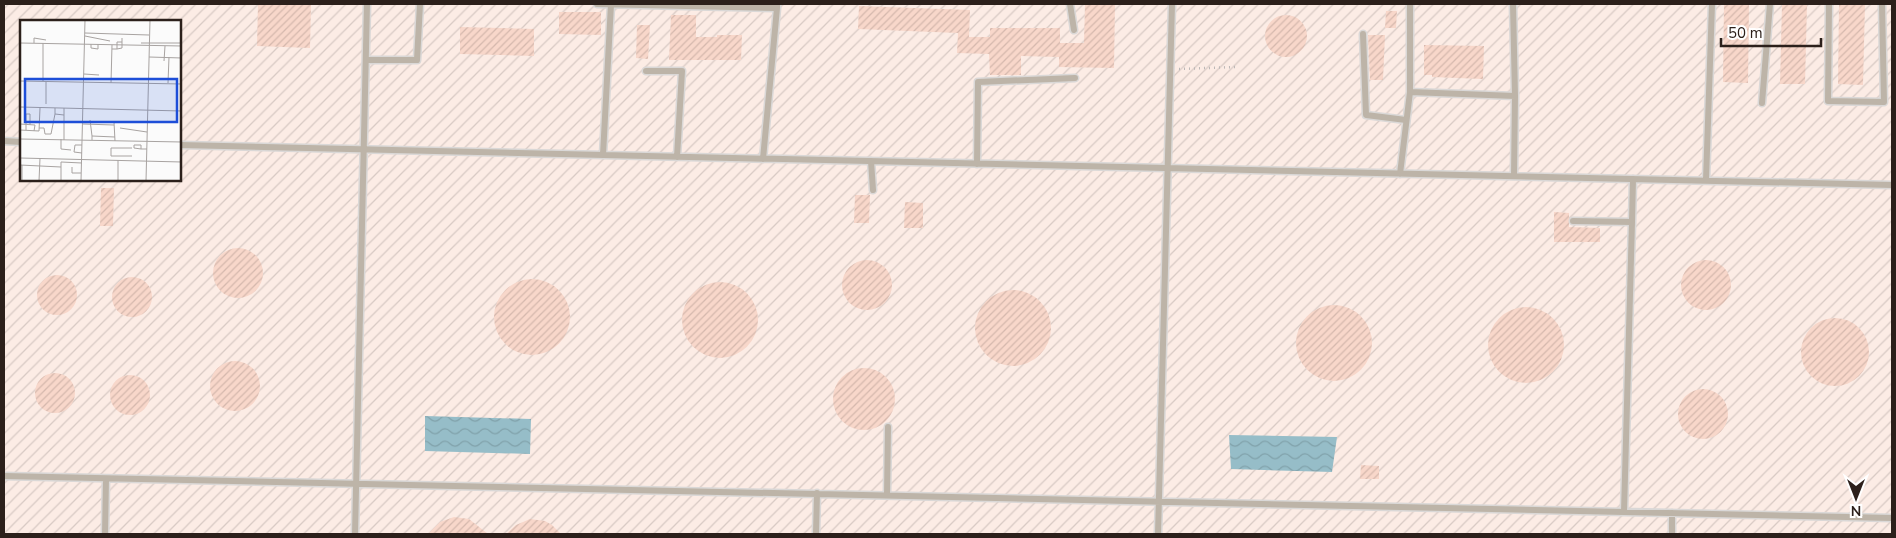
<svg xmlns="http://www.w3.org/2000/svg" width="1896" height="538" viewBox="0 0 1896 538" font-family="'Nunito Sans',sans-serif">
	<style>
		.industrial { fill: url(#industrial-furrows); fill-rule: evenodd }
		.water { fill: url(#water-waves) }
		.building { fill: url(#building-hatch) }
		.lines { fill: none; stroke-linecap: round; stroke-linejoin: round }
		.service-casing { stroke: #dad8d7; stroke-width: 9 }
		.path { stroke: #bbb7b6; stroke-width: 2.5; stroke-dasharray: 1 4; stroke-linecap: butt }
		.service { stroke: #bdb4a8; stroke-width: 6 }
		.inset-road { fill: none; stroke: #a8a3a1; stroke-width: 1 }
		.view { fill: #1d4ed8; fill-opacity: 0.15; stroke: #1d4ed8; stroke-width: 2.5 }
		.inset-edge { fill: none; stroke: #2c201b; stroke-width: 2.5 }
	</style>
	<defs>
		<pattern id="industrial-furrows" width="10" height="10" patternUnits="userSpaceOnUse" patternTransform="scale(1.25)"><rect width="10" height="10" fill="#fcece5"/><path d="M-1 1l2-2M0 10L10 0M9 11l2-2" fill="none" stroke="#d8cac4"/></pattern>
		<pattern id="water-waves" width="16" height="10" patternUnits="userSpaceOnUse" patternTransform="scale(1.25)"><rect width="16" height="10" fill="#96bdc8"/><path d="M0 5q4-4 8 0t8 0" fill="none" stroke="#81a2ab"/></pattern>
		<pattern id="building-hatch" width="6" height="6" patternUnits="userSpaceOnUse" patternTransform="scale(1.25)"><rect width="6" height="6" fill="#f8d7ca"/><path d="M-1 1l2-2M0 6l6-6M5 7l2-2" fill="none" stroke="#d5b8ad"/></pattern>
	</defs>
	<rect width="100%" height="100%" fill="#fbfbfb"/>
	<!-- industrial -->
	<path class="industrial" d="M 4,4 L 1892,4 L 1892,534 L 4,534 ZM 21,21 L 180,21 L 180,180 L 21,180 Z"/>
	<!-- water -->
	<path class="water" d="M 425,416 L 531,419 L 530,454 L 425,451 Z
		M 1229,435 L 1337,437 L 1332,472 L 1231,469 Z"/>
	<!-- building -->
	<path class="building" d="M 258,4 L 311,4 L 310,48 L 257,46 Z
		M 1085,4 L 1115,4 L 1114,68 L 1059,67 L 1059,57 L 1021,56 L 1021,75 L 990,75 L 989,54 L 957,53 L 958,33 L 858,29 L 859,6 L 970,10 L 969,37 L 990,37 L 990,28 L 1060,28 L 1060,43 L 1084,43 Z
		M 1724,4 L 1749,4 L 1748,83 L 1723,82 Z
		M 1782,4 L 1807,4 L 1805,84 L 1780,84 Z
		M 1839,4 L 1865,4 L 1863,85 L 1838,84 Z
		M 1386,11 L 1397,11 L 1396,28 L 1385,28 Z
		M 559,12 L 601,12 L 601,35 L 559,34 Z
		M1265 36a21 21 0 1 1 42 0a21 21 0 1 1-42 0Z
		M 671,15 L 696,15 L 696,37 L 717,37 L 717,35 L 742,35 L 741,60 L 669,60 Z
		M 637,25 L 650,25 L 648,59 L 636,58 Z
		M 460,27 L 534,29 L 534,56 L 460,54 Z
		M 1368,35 L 1385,35 L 1383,80 L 1370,80 Z
		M 1424,45 L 1484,46 L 1483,79 L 1432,77 L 1432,75 L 1424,75 Z
		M 101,188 L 114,188 L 113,226 L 100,226 Z
		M 855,195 L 870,195 L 869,223 L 854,223 Z
		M 905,202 L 923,203 L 923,228 L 904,228 Z
		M 1554,212 L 1569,213 L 1569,227 L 1600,228 L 1600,242 L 1554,242 Z
		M213 273a25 25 0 1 1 50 0a25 25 0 1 1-50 0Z
		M842 285a25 25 0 1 1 50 0a25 25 0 1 1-50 0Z
		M1681 285a25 25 0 1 1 50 0a25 25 0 1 1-50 0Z
		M37 295a20 20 0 1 1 40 0a20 20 0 1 1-40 0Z
		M112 297a20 20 0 1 1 40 0a20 20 0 1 1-40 0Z
		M494 317a38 38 0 1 1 76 0a38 38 0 1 1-76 0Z
		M682 320a38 38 0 1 1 76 0a38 38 0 1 1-76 0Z
		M975 328a38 38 0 1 1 76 0a38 38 0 1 1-76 0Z
		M1296 343a38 38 0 1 1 76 0a38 38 0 1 1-76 0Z
		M1488 345a38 38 0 1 1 76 0a38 38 0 1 1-76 0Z
		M1801 352a34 34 0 1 1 68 0a34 34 0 1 1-68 0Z
		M210 386a25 25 0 1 1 50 0a25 25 0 1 1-50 0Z
		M833 399a31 31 0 1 1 62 0a31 31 0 1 1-62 0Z
		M35 393a20 20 0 1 1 40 0a20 20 0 1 1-40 0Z
		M110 395a20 20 0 1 1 40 0a20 20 0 1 1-40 0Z
		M1678 414a25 25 0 1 1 50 0a25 25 0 1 1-50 0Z
		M 1361,465 L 1379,466 L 1379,479 L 1360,479 Z
		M 454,517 L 469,519 L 488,534 L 428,534 L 440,522 Z
		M 530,519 L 545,521 L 552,525 L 561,534 L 506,534 L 516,525 Z"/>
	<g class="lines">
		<defs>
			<path id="service" d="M 597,4 L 777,8 L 777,4
				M 1070,4 L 1074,30
				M 1513,4 L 1515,96
				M 1829,4 L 1828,101 L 1884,102 L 1882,4
				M 1363,34 L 1366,115 L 1406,120
				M 366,60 L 417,60 L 420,4
				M 646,71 L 682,71 L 677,157
				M 1410,92 L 1410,4
				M 1762,103 L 1770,4
				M 4,141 L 21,142
				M 180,145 L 1892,185
				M 603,155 L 611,4
				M 763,159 L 777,8
				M 871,161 L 873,190
				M 977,164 L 978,82 L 1075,78
				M 1400,174 L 1410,92 L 1515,96 L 1514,176
				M 1706,180 L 1712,4
				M 1573,221 L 1632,222 L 1633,179
				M 4,476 L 1892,518
				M 887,495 L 888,427
				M 1624,512 L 1632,222
				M 105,534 L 106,479
				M 355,534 L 367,4
				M 816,534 L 817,493
				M 1158,534 L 1172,4
				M 1672,534 L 1672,513"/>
		</defs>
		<!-- service casing -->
		<use href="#service" class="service-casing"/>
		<!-- path -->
		<path class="path" d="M 1179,69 L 1235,67"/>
		<!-- service -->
		<use href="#service" class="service"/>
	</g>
	<!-- overview -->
	<g transform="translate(20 20)">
		<rect width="161" height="161" fill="#fbfbfb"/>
		<path class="inset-road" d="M 65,13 L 129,15M 65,16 L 90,21M 0,23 L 162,26M 14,23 L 14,18 L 26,20M 121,23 L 162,23M 71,24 L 71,28 L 78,29 L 78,24M 92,29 L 97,29 L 97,22 L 102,22M 97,29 L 102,28 L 102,18M 129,37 L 162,38M 144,41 L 145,26M 64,54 L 79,55M 0,61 L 162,64M 23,61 L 23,23M 91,63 L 92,25M 148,63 L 149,37M 26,84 L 26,61M 0,87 L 162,91M 35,88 L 35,94 L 44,95 L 44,88M 70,100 L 72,116M 0,104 L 15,105 L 14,111M 63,104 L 94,105M 19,108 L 24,108 L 25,114 L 31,114 L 35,94M 100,108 L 127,112M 0,110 L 19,111 L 20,88M 6,110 L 6,94 L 10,94 L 10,105M 0,119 L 162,122M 41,119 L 41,129 L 51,130M 44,120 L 44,95M 72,120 L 72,116 L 95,117M 95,121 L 94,102 L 127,102M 121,129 L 121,125 L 114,125 L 114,128 L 121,129 L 127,129M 62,133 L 54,132 L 55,125 L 62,125M 112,136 L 91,136 L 91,128 L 112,128M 0,138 L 162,142M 0,145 L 41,147M 52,147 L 52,153 L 61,153M 2,161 L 2,145M 19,161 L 20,138M 41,161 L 41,142 L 62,143M 61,161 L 65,0M 98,161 L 98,140M 126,161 L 130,0"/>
		<path class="view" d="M 5,59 L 157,59 L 157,102 L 5,102 Z"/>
		<rect width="161" height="161" class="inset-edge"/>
	</g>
	<!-- border -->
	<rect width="1896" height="538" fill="none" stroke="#2c201b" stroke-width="10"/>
	<!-- north arrow -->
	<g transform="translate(1856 498) rotate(180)" stroke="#ffffff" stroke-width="4" paint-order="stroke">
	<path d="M0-4L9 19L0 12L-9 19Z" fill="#2c201b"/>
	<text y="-8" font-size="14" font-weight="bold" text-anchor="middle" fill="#2c201b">N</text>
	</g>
	<!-- scale -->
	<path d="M1721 38v8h100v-8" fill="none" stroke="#2c201b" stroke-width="2.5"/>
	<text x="1728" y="38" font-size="15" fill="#2c201b" stroke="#ffffff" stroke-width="4" paint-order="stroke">50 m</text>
</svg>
